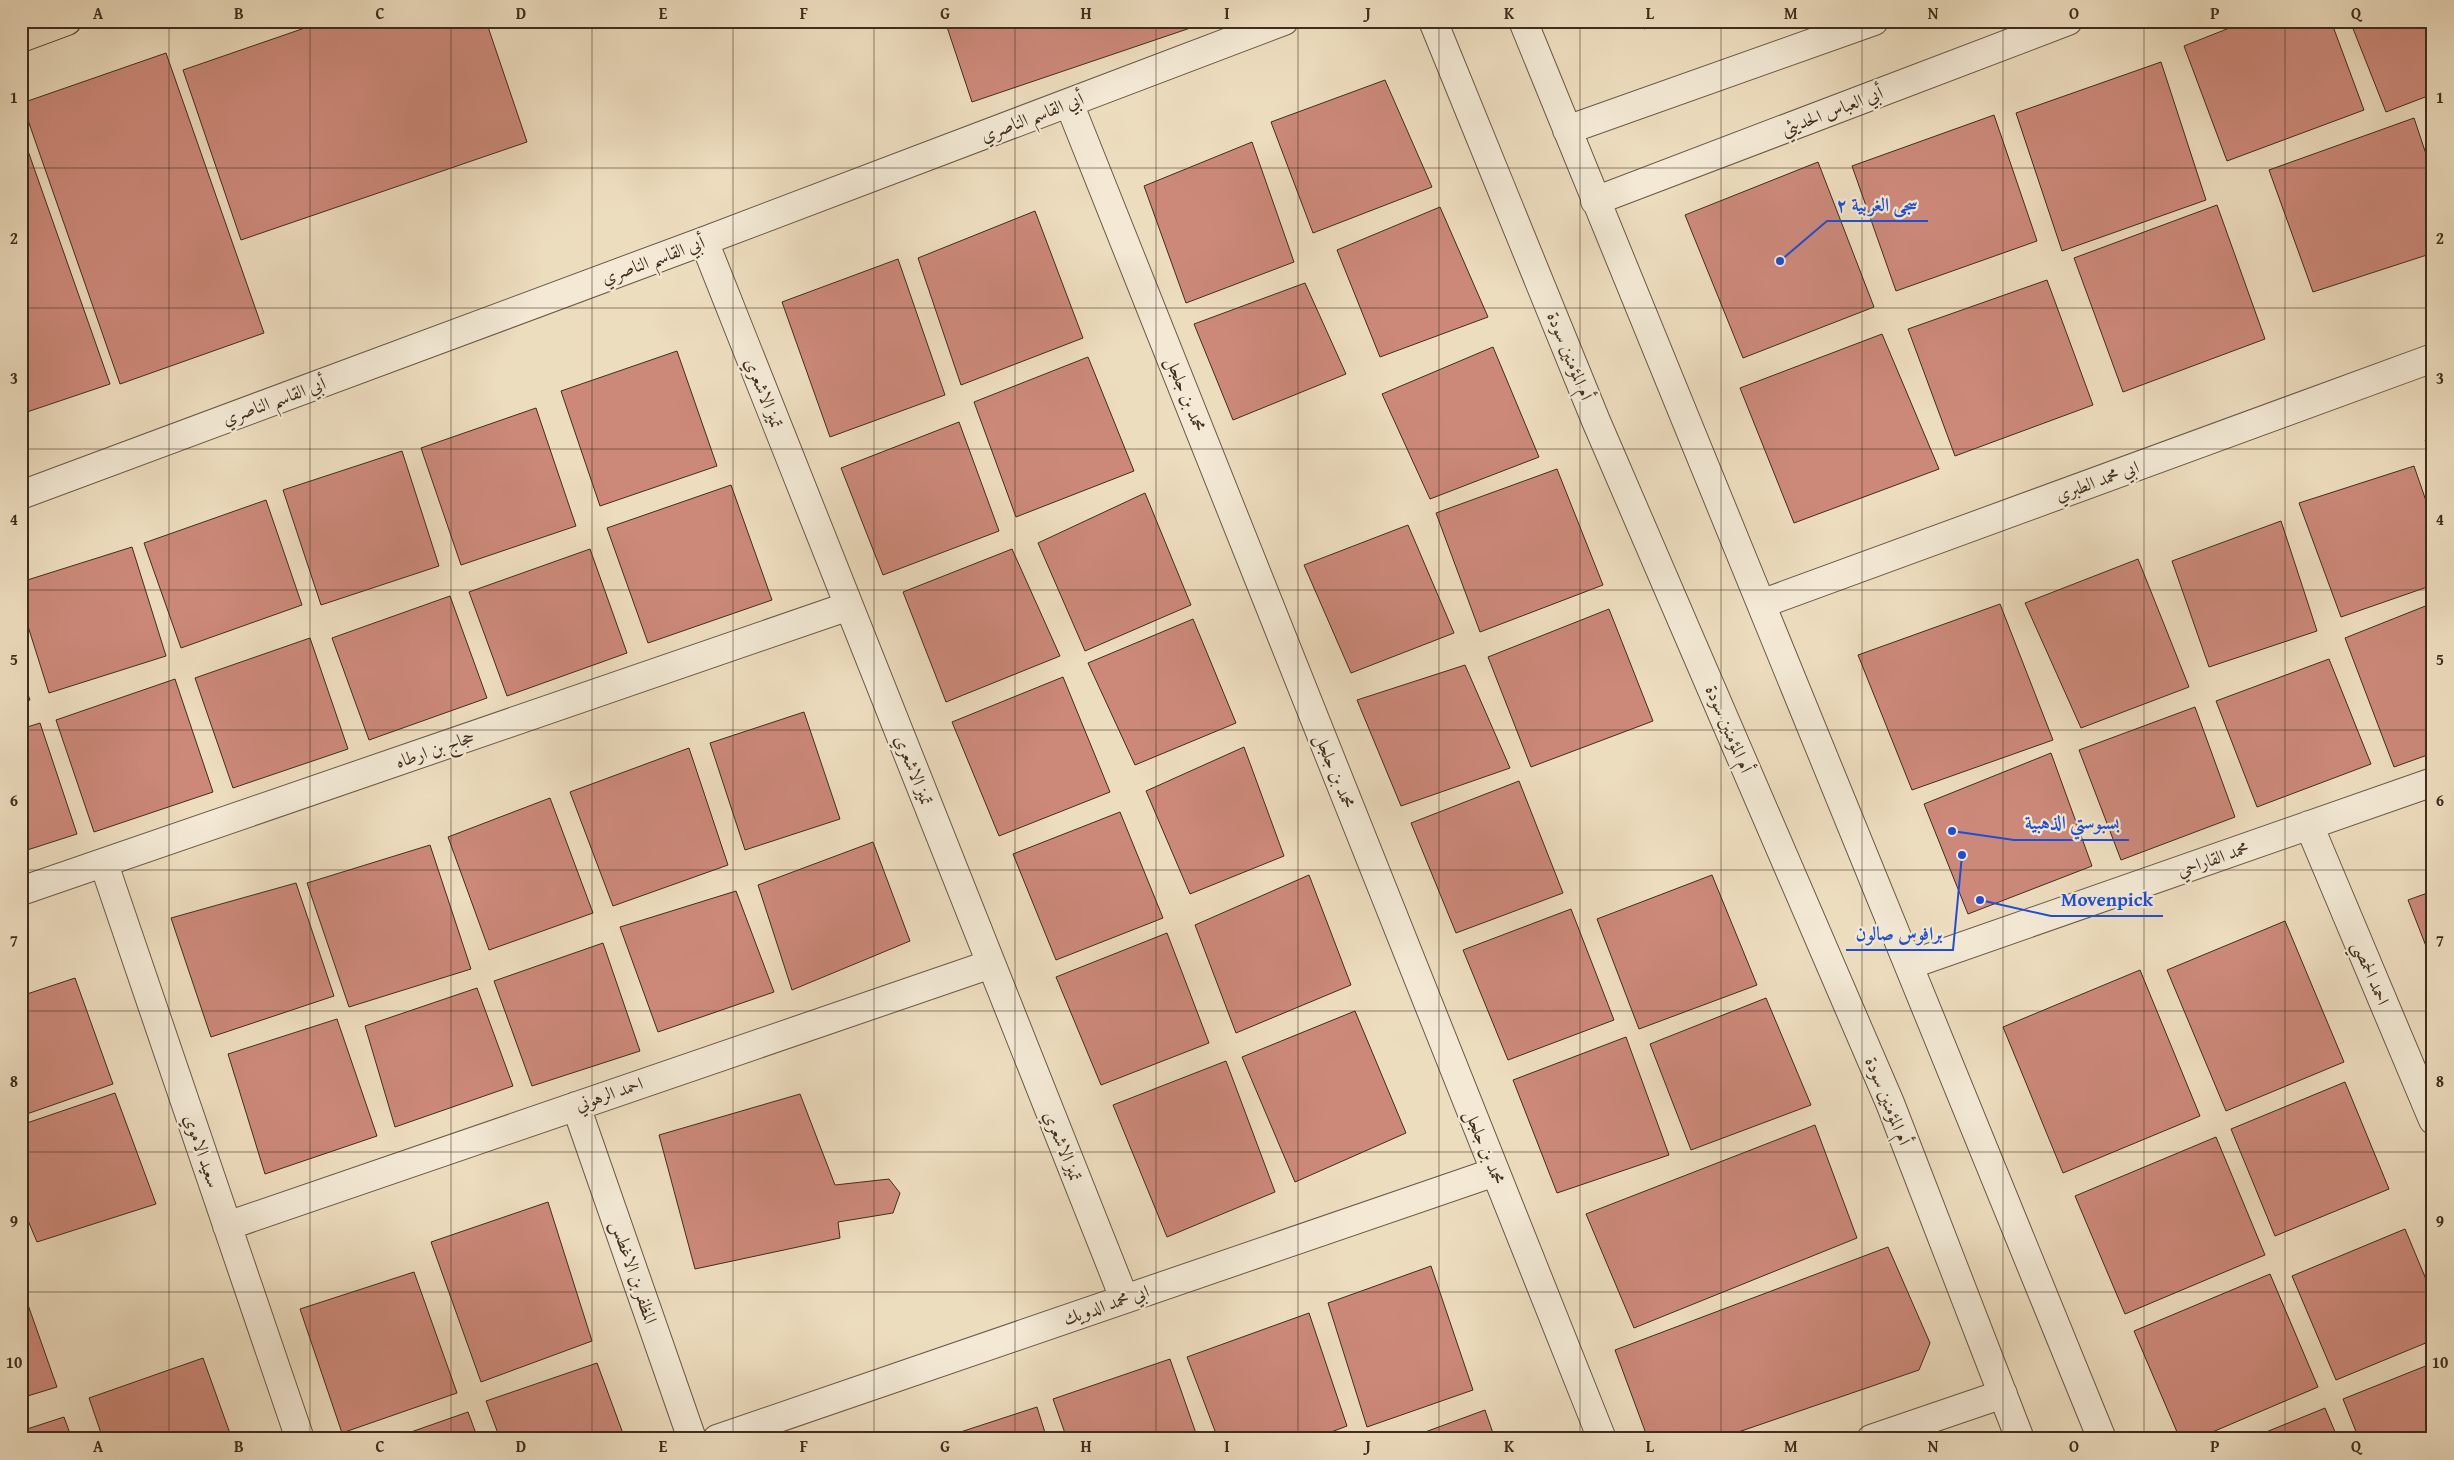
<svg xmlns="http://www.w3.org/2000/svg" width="2454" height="1460" viewBox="0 0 2454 1460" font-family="'Gentium Book Plus',Amiri,serif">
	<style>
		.building { fill: #cc897a; stroke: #3f2d1d }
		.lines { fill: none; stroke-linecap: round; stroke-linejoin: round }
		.minor-casing { stroke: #6a5946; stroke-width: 30 }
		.major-casing { stroke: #3f2d1d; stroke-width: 30 }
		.minor { stroke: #f3e9d5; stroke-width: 28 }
		.major { stroke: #edddbf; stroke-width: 28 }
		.grid { fill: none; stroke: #3f2d1d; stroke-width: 1; stroke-opacity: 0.55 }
		.labels { text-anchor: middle; stroke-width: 4.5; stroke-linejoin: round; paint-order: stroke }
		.street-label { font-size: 18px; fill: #3f2d1d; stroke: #f3e9d5 }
		.leader { fill: none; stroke: #1d4ed8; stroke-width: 2 }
		.callout-dot { fill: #1d4ed8; stroke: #f3e9d5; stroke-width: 2 }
		.callout-label { font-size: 19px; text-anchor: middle; font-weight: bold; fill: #1d4ed8; stroke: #f3e9d5; stroke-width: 4.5; stroke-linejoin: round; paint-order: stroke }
		.neatline { fill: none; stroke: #3f2d1d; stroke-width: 2 }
		.grid-label { font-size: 16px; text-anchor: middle; font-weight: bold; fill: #3f2d1d }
	</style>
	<rect width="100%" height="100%" fill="#edddbf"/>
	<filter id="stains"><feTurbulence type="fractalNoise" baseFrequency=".004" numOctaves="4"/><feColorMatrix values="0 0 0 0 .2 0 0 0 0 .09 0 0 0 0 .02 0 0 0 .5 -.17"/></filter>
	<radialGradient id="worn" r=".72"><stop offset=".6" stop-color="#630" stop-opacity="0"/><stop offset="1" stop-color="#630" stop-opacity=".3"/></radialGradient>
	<!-- building -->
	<path class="building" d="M 325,21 L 486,21 L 527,142 L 241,240 L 183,70 Z
		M 945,21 L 1211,21 L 972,102 Z
		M 1642,21 L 1665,21 L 1644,29 Z
		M 2247,21 L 2331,21 L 2364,110 L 2227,161 L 2184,46 Z
		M 2350,21 L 2433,21 L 2433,94 L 2386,112 Z
		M 166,53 L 264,333 L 120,384 L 22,103 Z
		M 2161,62 L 2206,200 L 2062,251 L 2016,113 Z
		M 1385,80 L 1432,187 L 1313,233 L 1271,122 Z
		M 1994,115 L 2037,241 L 1896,291 L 1852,166 Z
		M 2433,117 L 2433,133 L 2427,119 Z
		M 2414,118 L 2433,175 L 2433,253 L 2313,292 L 2269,170 Z
		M 21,131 L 110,384 L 21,414 Z
		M 1252,142 L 1294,262 L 1186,303 L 1144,186 Z
		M 1818,162 L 1874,307 L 1743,358 L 1685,215 Z
		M 2217,205 L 2265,339 L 2123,392 L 2074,258 Z
		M 1440,207 L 1488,317 L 1380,357 L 1337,250 Z
		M 1035,211 L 1083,338 L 961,385 L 918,258 Z
		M 898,259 L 945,395 L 830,437 L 782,302 Z
		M 2047,280 L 2093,405 L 1955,456 L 1908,329 Z
		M 1305,283 L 1346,374 L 1233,420 L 1194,324 Z
		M 1882,334 L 1939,469 L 1794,523 L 1740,388 Z
		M 1493,347 L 1539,457 L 1430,499 L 1382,394 Z
		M 677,351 L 717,466 L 600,506 L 561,391 Z
		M 1088,357 L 1134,471 L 1016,517 L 974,402 Z
		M 536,408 L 576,526 L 461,565 L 421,448 Z
		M 959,422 L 999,531 L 883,575 L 841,468 Z
		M 2433,438 L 2433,460 L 2425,440 Z
		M 402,451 L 439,566 L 321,605 L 283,490 Z
		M 2414,466 L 2433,521 L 2433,585 L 2341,617 L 2299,503 Z
		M 1557,469 L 1603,585 L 1480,632 L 1436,513 Z
		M 731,485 L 772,600 L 648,643 L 607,528 Z
		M 1145,493 L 1191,605 L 1085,651 L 1038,543 Z
		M 266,500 L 302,605 L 181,648 L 144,543 Z
		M 2281,521 L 2317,631 L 2209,667 L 2172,561 Z
		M 1408,525 L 1454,633 L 1351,673 L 1304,565 Z
		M 132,547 L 166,656 L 49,693 L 21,604 L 21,582 Z
		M 590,549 L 627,653 L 507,696 L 469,592 Z
		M 1012,549 L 1060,656 L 946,702 L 903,592 Z
		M 2138,559 L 2189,687 L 2081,728 L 2025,603 Z
		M 450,596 L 487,698 L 369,740 L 332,638 Z
		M 2433,603 L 2433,753 L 2394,767 L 2345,638 Z
		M 2000,604 L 2053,740 L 1912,790 L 1858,655 Z
		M 1609,609 L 1653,721 L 1531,767 L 1488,657 Z
		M 1193,619 L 1236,723 L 1135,765 L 1088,663 Z
		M 310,638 L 348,749 L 233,788 L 195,678 Z
		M 2329,659 L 2371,764 L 2257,807 L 2216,701 Z
		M 1465,665 L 1510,768 L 1401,806 L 1357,700 Z
		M 21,675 L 30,700 L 21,703 Z
		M 1063,677 L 1110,792 L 999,836 L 952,722 Z
		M 175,679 L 213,792 L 94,832 L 56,720 Z
		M 2195,707 L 2235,817 L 2121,860 L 2079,750 Z
		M 804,712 L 840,819 L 745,850 L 710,743 Z
		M 40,723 L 77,834 L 21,852 L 21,729 Z
		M 1244,747 L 1284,856 L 1190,894 L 1146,791 Z
		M 689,748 L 728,865 L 613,906 L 570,792 Z
		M 2051,753 L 2092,866 L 1968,914 L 1924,804 Z
		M 1519,781 L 1563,893 L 1456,933 L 1411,823 Z
		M 550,798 L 593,913 L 489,950 L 448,837 Z
		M 1120,812 L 1163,918 L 1056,960 L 1013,854 Z
		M 873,842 L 910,941 L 792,990 L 758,885 Z
		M 430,845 L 471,969 L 349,1007 L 307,883 Z
		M 1309,875 L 1351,985 L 1236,1033 L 1195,925 Z
		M 1712,875 L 1757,985 L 1639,1029 L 1597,919 Z
		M 296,883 L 334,996 L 211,1037 L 171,918 Z
		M 736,891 L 774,992 L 658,1032 L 620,927 Z
		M 2433,891 L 2433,964 L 2408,900 Z
		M 1571,909 L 1614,1020 L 1508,1060 L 1463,950 Z
		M 2285,921 L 2344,1062 L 2226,1111 L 2167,970 Z
		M 1167,933 L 1209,1043 L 1101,1085 L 1056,977 Z
		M 603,943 L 640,1051 L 532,1086 L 494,981 Z
		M 2140,970 L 2200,1116 L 2063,1173 L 2003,1027 Z
		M 75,978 L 113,1084 L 21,1116 L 21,996 Z
		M 477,988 L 513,1086 L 395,1127 L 365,1026 Z
		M 1766,998 L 1811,1105 L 1691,1150 L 1650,1044 Z
		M 1355,1011 L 1406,1133 L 1295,1182 L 1242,1057 Z
		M 337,1019 L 377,1136 L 265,1174 L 228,1054 Z
		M 1626,1037 L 1669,1155 L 1557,1193 L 1513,1080 Z
		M 1226,1061 L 1275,1192 L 1167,1237 L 1113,1105 Z
		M 2345,1082 L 2389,1189 L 2275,1236 L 2231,1129 Z
		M 115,1093 L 156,1204 L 37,1242 L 21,1204 L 21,1125 Z
		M 800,1094 L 835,1185 L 889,1179 L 900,1193 L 893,1213 L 838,1222 L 840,1238 L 695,1269 L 659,1135 Z
		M 1815,1125 L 1857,1238 L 1634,1328 L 1586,1214 Z
		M 2216,1137 L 2265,1255 L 2125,1314 L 2075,1196 Z
		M 548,1202 L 592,1341 L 481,1382 L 431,1242 Z
		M 2405,1229 L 2433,1296 L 2433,1340 L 2336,1380 L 2292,1276 Z
		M 1888,1247 L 1930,1343 L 1919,1370 L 1718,1439 L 1648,1439 L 1615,1350 Z
		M 1431,1266 L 1473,1390 L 1367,1427 L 1328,1303 Z
		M 414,1272 L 457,1393 L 342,1433 L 300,1309 Z
		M 2270,1274 L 2318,1387 L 2196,1439 L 2180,1439 L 2134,1331 Z
		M 21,1285 L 57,1387 L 21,1398 Z
		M 1309,1313 L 1347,1426 L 1313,1439 L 1218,1439 L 1187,1357 Z
		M 203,1358 L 232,1439 L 103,1439 L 89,1398 Z
		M 1170,1359 L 1198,1439 L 1067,1439 L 1053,1399 Z
		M 597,1363 L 625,1439 L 500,1439 L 486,1401 Z
		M 2433,1363 L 2433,1439 L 2359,1439 L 2343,1399 Z
		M 1037,1407 L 1047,1439 L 939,1439 Z
		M 2325,1408 L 2338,1439 L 2249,1439 Z
		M 1485,1410 L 1495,1439 L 1406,1439 Z
		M 468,1412 L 478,1439 L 391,1439 Z
		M 64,1417 L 72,1439 L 21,1439 L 21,1431 Z"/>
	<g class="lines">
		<defs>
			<path id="minor" d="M 1433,21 L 1596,421 L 1890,1103 L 2020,1439
				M 1523,21 L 2102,1439
				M 1069,103 L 1602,1439
				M 1567,130 L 1874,21
				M 1595,201 L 2068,21
				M 704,241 L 1124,1298
				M 21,495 L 704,241 L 1284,21
				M 1761,604 L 2433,358
				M 2309,825 L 2433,1120
				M 104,864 L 300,1439
				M 21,891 L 849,606
				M 1909,965 L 2433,782
				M 576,1106 L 692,1439
				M 227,1226 L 991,964
				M 717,1439 L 1495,1172
				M 1871,1439 L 2003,1394"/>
			<path id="major" d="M 21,38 L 67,21"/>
		</defs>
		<!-- minor casing -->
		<use href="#minor" class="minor-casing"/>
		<!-- major casing -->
		<use href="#major" class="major-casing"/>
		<!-- minor -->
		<use href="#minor" class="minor"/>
		<!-- major -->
		<use href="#major" class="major"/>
	</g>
	<!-- grid -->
	<path class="grid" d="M 169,21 L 169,1439M 310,21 L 310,1439M 451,21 L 451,1439M 592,21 L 592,1439M 733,21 L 733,1439M 874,21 L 874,1439M 1015,21 L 1015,1439M 1156,21 L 1156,1439M 1298,21 L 1298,1439M 1439,21 L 1439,1439M 1580,21 L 1580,1439M 1721,21 L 1721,1439M 1862,21 L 1862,1439M 2003,21 L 2003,1439M 2144,21 L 2144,1439M 2285,21 L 2285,1439M 21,168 L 2433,168M 21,308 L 2433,308M 21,449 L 2433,449M 21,590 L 2433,590M 21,730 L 2433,730M 21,870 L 2433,870M 21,1011 L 2433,1011M 21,1152 L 2433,1152M 21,1292 L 2433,1292"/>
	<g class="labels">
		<!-- street labels -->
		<g class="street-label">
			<text transform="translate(1832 111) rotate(-21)" y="6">أبي العباس الحديثي</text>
			<text transform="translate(1032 117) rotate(-21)" y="6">أبي القاسم الناصري</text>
			<text transform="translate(653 260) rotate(-20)" y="6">أبي القاسم الناصري</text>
			<text transform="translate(1570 356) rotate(68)" y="6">أم المؤمنين سودة</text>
			<text transform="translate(764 393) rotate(68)" y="6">تميز الاشعري</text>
			<text transform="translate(1186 394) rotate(68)" y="6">محمد بن جلجل</text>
			<text transform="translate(274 401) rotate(-20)" y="6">أبي القاسم الناصري</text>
			<text transform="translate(2097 481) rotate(-20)" y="6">ابي محمد الطبري</text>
			<text transform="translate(1729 729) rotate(67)" y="6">أم المؤمنين سودة</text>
			<text transform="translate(435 749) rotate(-19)" y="6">حجاج بن ارطاه</text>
			<text transform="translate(914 770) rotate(68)" y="6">تميز الاشعري</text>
			<text transform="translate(1335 771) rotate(68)" y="6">محمد بن جلجل</text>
			<text transform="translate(2213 859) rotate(-19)" y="6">محمد القاراحي</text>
			<text transform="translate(2371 973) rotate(67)" y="6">احمد الحمصي</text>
			<text transform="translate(609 1094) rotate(-19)" y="6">احمد الرهوني</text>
			<text transform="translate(1888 1101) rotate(68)" y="6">أم المؤمنين سودة</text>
			<text transform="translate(1063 1146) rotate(68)" y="6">تميز الاشعري</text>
			<text transform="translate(1485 1147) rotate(68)" y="6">محمد بن جلجل</text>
			<text transform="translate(202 1151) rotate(71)" y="6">سعيد الاموي</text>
			<text transform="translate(634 1272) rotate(71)" y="6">المظفر بن الاغطس</text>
			<text transform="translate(1106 1305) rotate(-19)" y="6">ابي محمد الدويك</text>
		</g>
	</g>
	<!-- callouts -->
	<path class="leader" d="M1780 261L1827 221H1928M1952 831L2014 840H2129M1980 900L2051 916H2163M1962 855L1953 950H1846"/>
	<g class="callout-dot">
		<circle cx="1780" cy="261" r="5"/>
		<circle cx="1952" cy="831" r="5"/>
		<circle cx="1980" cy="900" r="5"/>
		<circle cx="1962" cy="855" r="5"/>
	</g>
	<g class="callout-label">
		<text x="1877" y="211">سجى الغربية ٢</text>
		<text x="2072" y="829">بسبوستي الذهبية</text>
		<text x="2107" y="906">Movenpick</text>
		<text x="1899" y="940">برافوس صالون</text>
	</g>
	<!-- margin -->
	<rect width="2454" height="1460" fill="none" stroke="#edddbf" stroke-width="55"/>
	<rect x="28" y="28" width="2398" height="1404" class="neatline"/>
	<g class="grid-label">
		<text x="98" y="19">A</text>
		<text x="239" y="19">B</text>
		<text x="380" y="19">C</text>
		<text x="521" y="19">D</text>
		<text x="663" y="19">E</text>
		<text x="804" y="19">F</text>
		<text x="945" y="19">G</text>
		<text x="1086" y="19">H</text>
		<text x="1227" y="19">I</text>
		<text x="1368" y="19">J</text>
		<text x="1509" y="19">K</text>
		<text x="1650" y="19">L</text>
		<text x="1791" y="19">M</text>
		<text x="1933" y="19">N</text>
		<text x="2074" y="19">O</text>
		<text x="2215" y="19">P</text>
		<text x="2356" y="19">Q</text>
		<text x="14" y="103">1</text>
		<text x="2440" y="103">1</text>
		<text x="14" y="244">2</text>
		<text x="2440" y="244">2</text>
		<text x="14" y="384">3</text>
		<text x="2440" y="384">3</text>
		<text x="14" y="525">4</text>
		<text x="2440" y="525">4</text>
		<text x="14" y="665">5</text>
		<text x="2440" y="665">5</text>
		<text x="14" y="806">6</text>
		<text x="2440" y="806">6</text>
		<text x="14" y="946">7</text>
		<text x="2440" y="946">7</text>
		<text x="14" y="1087">8</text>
		<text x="2440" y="1087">8</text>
		<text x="14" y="1227">9</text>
		<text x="2440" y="1227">9</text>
		<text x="14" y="1368">10</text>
		<text x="2440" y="1368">10</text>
		<text x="98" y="1452">A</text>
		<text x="239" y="1452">B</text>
		<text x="380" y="1452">C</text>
		<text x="521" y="1452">D</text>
		<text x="663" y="1452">E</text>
		<text x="804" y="1452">F</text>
		<text x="945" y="1452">G</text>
		<text x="1086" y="1452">H</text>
		<text x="1227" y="1452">I</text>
		<text x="1368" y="1452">J</text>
		<text x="1509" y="1452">K</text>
		<text x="1650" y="1452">L</text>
		<text x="1791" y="1452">M</text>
		<text x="1933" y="1452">N</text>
		<text x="2074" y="1452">O</text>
		<text x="2215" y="1452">P</text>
		<text x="2356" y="1452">Q</text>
	</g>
	<rect width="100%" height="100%" filter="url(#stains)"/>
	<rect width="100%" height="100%" fill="url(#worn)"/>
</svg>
